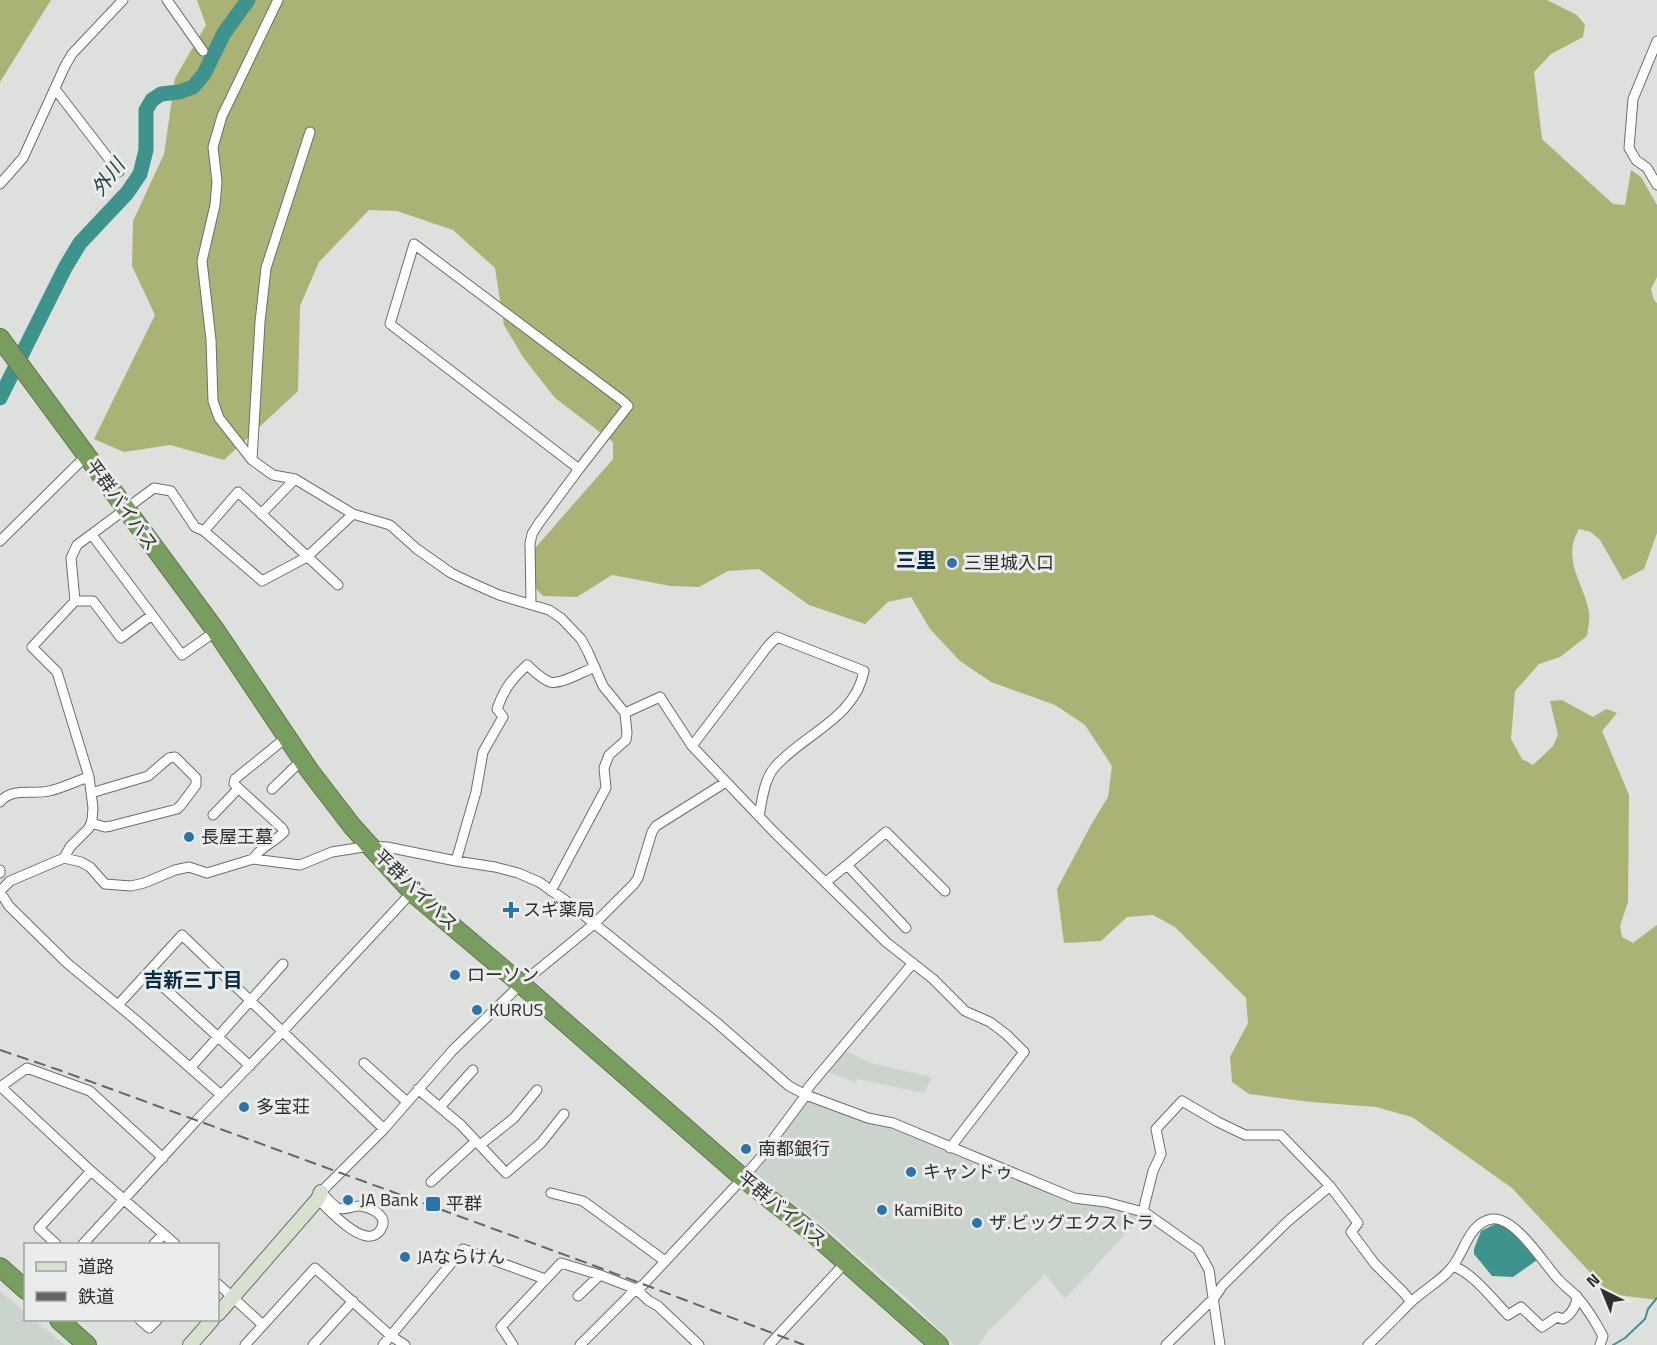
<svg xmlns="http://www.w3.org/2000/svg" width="1657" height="1345" viewBox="0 0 1657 1345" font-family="'Titillium Web','Noto Sans JP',sans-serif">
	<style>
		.built { fill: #cbd4cc }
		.forest { fill: #abb276 }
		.water { fill: #3f938d }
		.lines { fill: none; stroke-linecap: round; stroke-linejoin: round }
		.stream { stroke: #3f938d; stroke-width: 2 }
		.river { stroke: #3f938d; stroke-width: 15 }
		.street-casing { stroke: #6c6e6c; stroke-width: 11 }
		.secondary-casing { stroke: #6c6e6c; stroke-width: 16 }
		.highway-casing { stroke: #5f764e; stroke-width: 20 }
		.street { stroke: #fff; stroke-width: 9 }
		.secondary { stroke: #d7e1cf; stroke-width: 14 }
		.highway { stroke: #799c5f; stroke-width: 18 }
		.rail { stroke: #646664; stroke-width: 2; stroke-dasharray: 12 6; stroke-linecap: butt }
		.poi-dot { fill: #2d73a7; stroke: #eaedeb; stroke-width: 2 }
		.labels { text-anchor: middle; stroke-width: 6; stroke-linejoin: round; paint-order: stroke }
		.street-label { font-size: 18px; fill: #2e2f2e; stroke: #eaedeb }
		.poi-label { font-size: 18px; fill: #2e2f2e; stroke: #eaedeb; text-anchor: start }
		.water-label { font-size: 20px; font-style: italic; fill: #183f3d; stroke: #eaedeb }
		.neighbourhood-label { font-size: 20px; font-weight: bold; fill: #0a2c45; stroke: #eaedeb }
	</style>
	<rect width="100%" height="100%" fill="#dde0dd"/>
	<!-- built -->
	<path class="built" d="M 843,1050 L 874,1064 L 932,1077 L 924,1093 L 857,1079 L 855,1083 L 826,1071 Z
		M 806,1100 L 894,1127 L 1054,1196 L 1089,1203 L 1104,1205 L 1142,1216 L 1065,1299 L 1045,1274 L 987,1333 L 978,1345 L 954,1345 L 911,1302 L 822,1225 L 803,1210 L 751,1174 L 775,1139 Z
		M 0,1291 L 25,1312 L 26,1320 L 34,1320 L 65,1345 L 0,1345 Z"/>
	<!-- forest -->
	<path class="forest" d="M 0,0 L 51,0 L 0,82 Z
		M 197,0 L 1547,0 L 1577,15 L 1585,25 L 1583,37 L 1551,54 L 1534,72 L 1542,139 L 1613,204 L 1625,205 L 1631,170 L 1641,177 L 1657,205 L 1657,277 L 1651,289 L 1654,300 L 1657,303 L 1657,533 L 1644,569 L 1623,580 L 1600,540 L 1591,532 L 1579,529 C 1561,560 1584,583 1589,612 C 1590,619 1588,629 1587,636 L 1560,657 L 1539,664 L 1515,691 L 1511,739 L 1522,759 L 1533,765 L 1553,746 L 1558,735 L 1550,701 L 1562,700 L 1593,717 L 1606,709 L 1617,713 L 1602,731 L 1629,795 L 1628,902 L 1620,926 L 1622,937 L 1633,943 L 1657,925 L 1657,1300 L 1610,1294 L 1512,1188 L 1412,1117 L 1376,1107 L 1311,1102 L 1249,1094 L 1232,1082 L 1230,1057 L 1248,1023 L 1246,998 L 1175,927 L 1153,915 L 1127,917 L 1101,941 L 1064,943 L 1057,889 L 1091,825 L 1108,797 L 1112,766 L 1085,725 L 1055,705 L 991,682 L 960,661 L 930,629 L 911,597 L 888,602 L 865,624 L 809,605 L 759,569 L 728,571 L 699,587 L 671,586 L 612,575 L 577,597 L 543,596 L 526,578 L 536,547 L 613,459 L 613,442 L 555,398 L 523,357 L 504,325 L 495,268 L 453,230 L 397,211 L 369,210 L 319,262 L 300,306 L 298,391 L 224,460 L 170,445 L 124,452 L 94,439 L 155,315 L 132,266 L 133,221 L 164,154 L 175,78 L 206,25 Z"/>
	<!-- water -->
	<path class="water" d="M 1497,1223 L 1511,1231 L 1537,1260 L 1513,1277 L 1492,1276 L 1474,1254 L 1474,1249 L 1481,1231 Z"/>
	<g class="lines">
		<!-- stream -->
		<path class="stream" d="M 1613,1345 L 1625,1338 L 1645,1319 L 1648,1309 L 1657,1298"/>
		<!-- river -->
		<path class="river" d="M 0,398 L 66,266 L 80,243 L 127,193 L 140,174 L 146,150 L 146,110 L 152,100 L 161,94 L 179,92 L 193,87 L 204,74 L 224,33 L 248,0"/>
		<defs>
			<path id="street" d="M 167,0 L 203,51
				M 278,0 L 222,116 L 213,147 L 217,182 L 215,205 L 202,261 L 211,340 L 213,401 L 219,418 L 252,460 L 273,475 L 295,479 L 353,514 L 390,525 L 417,549 L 451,573 L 472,583 L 499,595 L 549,610 L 561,618 L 581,639 L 588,652 L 603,686 L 625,713 L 660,697 L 692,746 L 773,831 L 886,942 L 933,979 L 965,1011 L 990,1022 L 1007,1035 L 1024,1052 L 950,1148
				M 1657,41 L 1633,99 L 1629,148 L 1636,160 L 1647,168 L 1657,185
				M 55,89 L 119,172
				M 0,184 L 23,158 L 65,66 L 72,54 L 123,0
				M 414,244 L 623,401 L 628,406 L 579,469 L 390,324 Z
				M 252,460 L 260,322 L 266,268 L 310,132
				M 261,514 L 295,479
				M 204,531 L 238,492 L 338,585
				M 92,535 L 182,655 L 216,631
				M 0,541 L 86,456
				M 75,601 L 93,601 L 121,638 L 152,615
				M 531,603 L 530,544 L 532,534 L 539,523 L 579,469
				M 692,746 L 768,646 L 777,637 L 864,671 C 855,719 803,734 774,768 C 764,780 762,801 759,816
				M 272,789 L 302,760
				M 0,802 C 12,787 32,795 49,791 C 63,788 76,781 89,777
				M 213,815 L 238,789
				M 91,823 L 105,827 L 111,826 L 177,809 L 181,805 L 196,785 L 196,778 L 175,757 L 169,758 L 148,776 L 91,793
				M 64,858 L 70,847 L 89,828 L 92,820 L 93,808 L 89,777 L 57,672 L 32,647 L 75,601 L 71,558 L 77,545 L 154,488 L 171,491 L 195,527 L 204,531 L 262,581 L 307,557 L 353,514
				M 253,859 C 260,847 275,842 284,832 L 282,828 L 234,784 L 235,779 L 287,737
				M 456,861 L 476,792 L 483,752 L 503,717 L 497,709 C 504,689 511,680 527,665 C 534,671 541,679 550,682 C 561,685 584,671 595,667
				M 847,865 L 886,832 L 945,891
				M 0,870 L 0,873
				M 826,882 L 847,865 L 906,928
				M 0,891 L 10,881 L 64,858 L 81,862 L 90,867 L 105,884 L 131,886 L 144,883 L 175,870 L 189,867 L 207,873 L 253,859 L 300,865 L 332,852 L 370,846 L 387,847 L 456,861 L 495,867 L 518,873 L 539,882 L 565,900 L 716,1022 L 789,1086 L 806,1095 L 868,1118 L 893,1123 L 1074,1198 L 1106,1202 L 1143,1212
				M 551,891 L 606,788 L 604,768 L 609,755 L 626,740 L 627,733 L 625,713
				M 0,892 L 9,906 L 67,963 L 137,1021 L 221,1095
				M 148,973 L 250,1066
				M 118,1005 L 182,935 L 384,1129
				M 364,1063 L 407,1102
				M 191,1067 L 283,964
				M 0,1086 L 91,1171 L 175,1244
				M 0,1087 L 27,1068 L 90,1091 L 163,1158
				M 418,1089 L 461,1125 L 506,1173 L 541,1143 L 564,1114
				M 440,1107 L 473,1070
				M 480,1145 L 514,1118 L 537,1090
				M 431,1182 L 476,1141
				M 551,1193 L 583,1201 L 665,1261
				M 318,1199 C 329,1210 367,1253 381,1229 C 389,1216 372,1208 361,1206 C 353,1205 346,1211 338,1208 C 332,1205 326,1197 321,1192 L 384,1129 L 453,1050 L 521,984 L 594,924 L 634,884 L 638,878 L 652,832 L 656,826 L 726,782
				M 56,1244 L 39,1228 L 91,1171
				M 83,1244 L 196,1121 L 283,1031 L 412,892
				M 154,1244 L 164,1234
				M 1453,1266 C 1473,1273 1493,1300 1508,1315 L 1521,1307 L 1542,1327 L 1557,1317 L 1563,1319 C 1571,1315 1577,1305 1577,1296
				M 218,1284 L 263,1325
				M 578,1296 L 600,1275
				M 140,1320 L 149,1328 L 157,1320
				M 245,1345 L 315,1268 L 391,1336 L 405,1345
				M 313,1345 L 353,1301
				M 383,1345 L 463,1249 L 545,1279
				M 513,1345 L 501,1327 L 561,1263 L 600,1275 L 636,1289 L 649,1301 L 658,1306 L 699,1345
				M 580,1345 L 636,1289 L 643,1285 L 743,1178 L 772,1144 L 774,1138 L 806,1095 L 808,1088 L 913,963
				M 769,1345 L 846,1262
				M 1166,1345 L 1214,1298 L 1223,1285 L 1287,1222 L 1330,1186
				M 1220,1345 L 1209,1270 L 1198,1250 L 1143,1211 L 1153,1171 L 1161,1154 L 1156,1129 L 1182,1101 L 1218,1122 L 1245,1135 L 1281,1135 L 1330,1186 L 1358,1223 L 1351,1232 L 1375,1264 L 1404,1293 L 1411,1302
				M 1368,1345 C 1383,1331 1396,1317 1410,1303 C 1424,1289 1444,1280 1455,1263 C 1465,1248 1471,1222 1492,1219 C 1515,1216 1544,1264 1558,1279 C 1564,1286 1572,1291 1578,1298 C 1588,1309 1596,1323 1603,1336 L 1600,1345"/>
			<path id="secondary" d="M 218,1314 L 318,1199 L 321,1192
				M 190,1345 L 212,1320"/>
			<path id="highway" d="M 0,338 L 216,631 L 309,770 L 352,826 L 370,846 L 412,892 L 521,984 L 743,1178 L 814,1234 L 939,1345
				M 0,1267 L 26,1290
				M 59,1320 L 87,1345"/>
		</defs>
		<!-- street casing -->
		<use href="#street" class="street-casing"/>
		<!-- secondary casing -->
		<use href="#secondary" class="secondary-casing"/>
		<!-- highway casing -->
		<use href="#highway" class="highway-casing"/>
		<!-- street -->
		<use href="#street" class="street"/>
		<!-- secondary -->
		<use href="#secondary" class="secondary"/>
		<!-- highway -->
		<use href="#highway" class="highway"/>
		<!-- rail -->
		<path class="rail" d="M 0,1050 L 59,1070 L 587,1263 L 804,1345"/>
	</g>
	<!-- markers -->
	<g class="poi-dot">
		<circle cx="952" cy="563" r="6"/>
		<circle cx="189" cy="837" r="6"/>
		<path d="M508 901h6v6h6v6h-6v6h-6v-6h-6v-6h6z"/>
		<circle cx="455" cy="975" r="6"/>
		<circle cx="477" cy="1010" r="6"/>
		<circle cx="244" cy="1107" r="6"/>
		<circle cx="746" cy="1149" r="6"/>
		<circle cx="911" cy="1172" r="6"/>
		<circle cx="348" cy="1200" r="6"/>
		<rect x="425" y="1196" width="16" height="16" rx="3"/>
		<circle cx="882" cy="1210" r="6"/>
		<circle cx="977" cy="1223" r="6"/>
		<circle cx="405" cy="1257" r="6"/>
	</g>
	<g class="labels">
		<!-- street labels -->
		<g class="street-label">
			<text transform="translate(122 505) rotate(54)" y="6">平群バイパス</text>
			<text transform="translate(416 890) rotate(44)" y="6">平群バイパス</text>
			<text transform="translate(782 1209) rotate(39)" y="6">平群バイパス</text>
		</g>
		<!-- poi labels -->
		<g class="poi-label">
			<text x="964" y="569">三里城入口</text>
			<text x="201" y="843">長屋王墓</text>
			<text x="523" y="916">スギ薬局</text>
			<text x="467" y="981">ローソン</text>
			<text x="489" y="1016">KURUS</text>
			<text x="256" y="1113">多宝荘</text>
			<text x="758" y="1155">南都銀行</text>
			<text x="923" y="1178">キャンドゥ</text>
			<text x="360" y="1206">JA Bank</text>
			<text x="446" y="1210">平群</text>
			<text x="894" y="1216">KamiBito</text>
			<text x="989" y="1229">ザ.ビッグエクストラ</text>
			<text x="417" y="1263">JAならけん</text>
		</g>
		<!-- water labels -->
		<g class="water-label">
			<text transform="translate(108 177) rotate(-53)" y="7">外川</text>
		</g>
		<!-- neighbourhood labels -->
		<g class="neighbourhood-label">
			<text x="916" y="567">三里</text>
			<text x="193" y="987">吉新三丁目</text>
		</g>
	</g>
	<!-- legend -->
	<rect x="24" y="1243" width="195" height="78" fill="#eaedeb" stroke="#9fa19f" stroke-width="1.5"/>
	<rect x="36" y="1262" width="30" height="9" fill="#d7e1cf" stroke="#9fa19f" stroke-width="1.5"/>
	<text x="78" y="1273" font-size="18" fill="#2e2f2e">道路</text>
	<rect x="36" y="1292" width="30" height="9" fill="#646664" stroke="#9fa19f" stroke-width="1.5"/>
	<text x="78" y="1303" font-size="18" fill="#2e2f2e">鉄道</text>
	<!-- north arrow -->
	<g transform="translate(1603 1291) rotate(317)" stroke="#eaedeb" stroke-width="4.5" paint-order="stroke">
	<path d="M0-4.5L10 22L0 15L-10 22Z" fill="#2e2f2e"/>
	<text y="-9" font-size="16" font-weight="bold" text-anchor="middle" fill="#2e2f2e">N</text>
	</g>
</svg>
